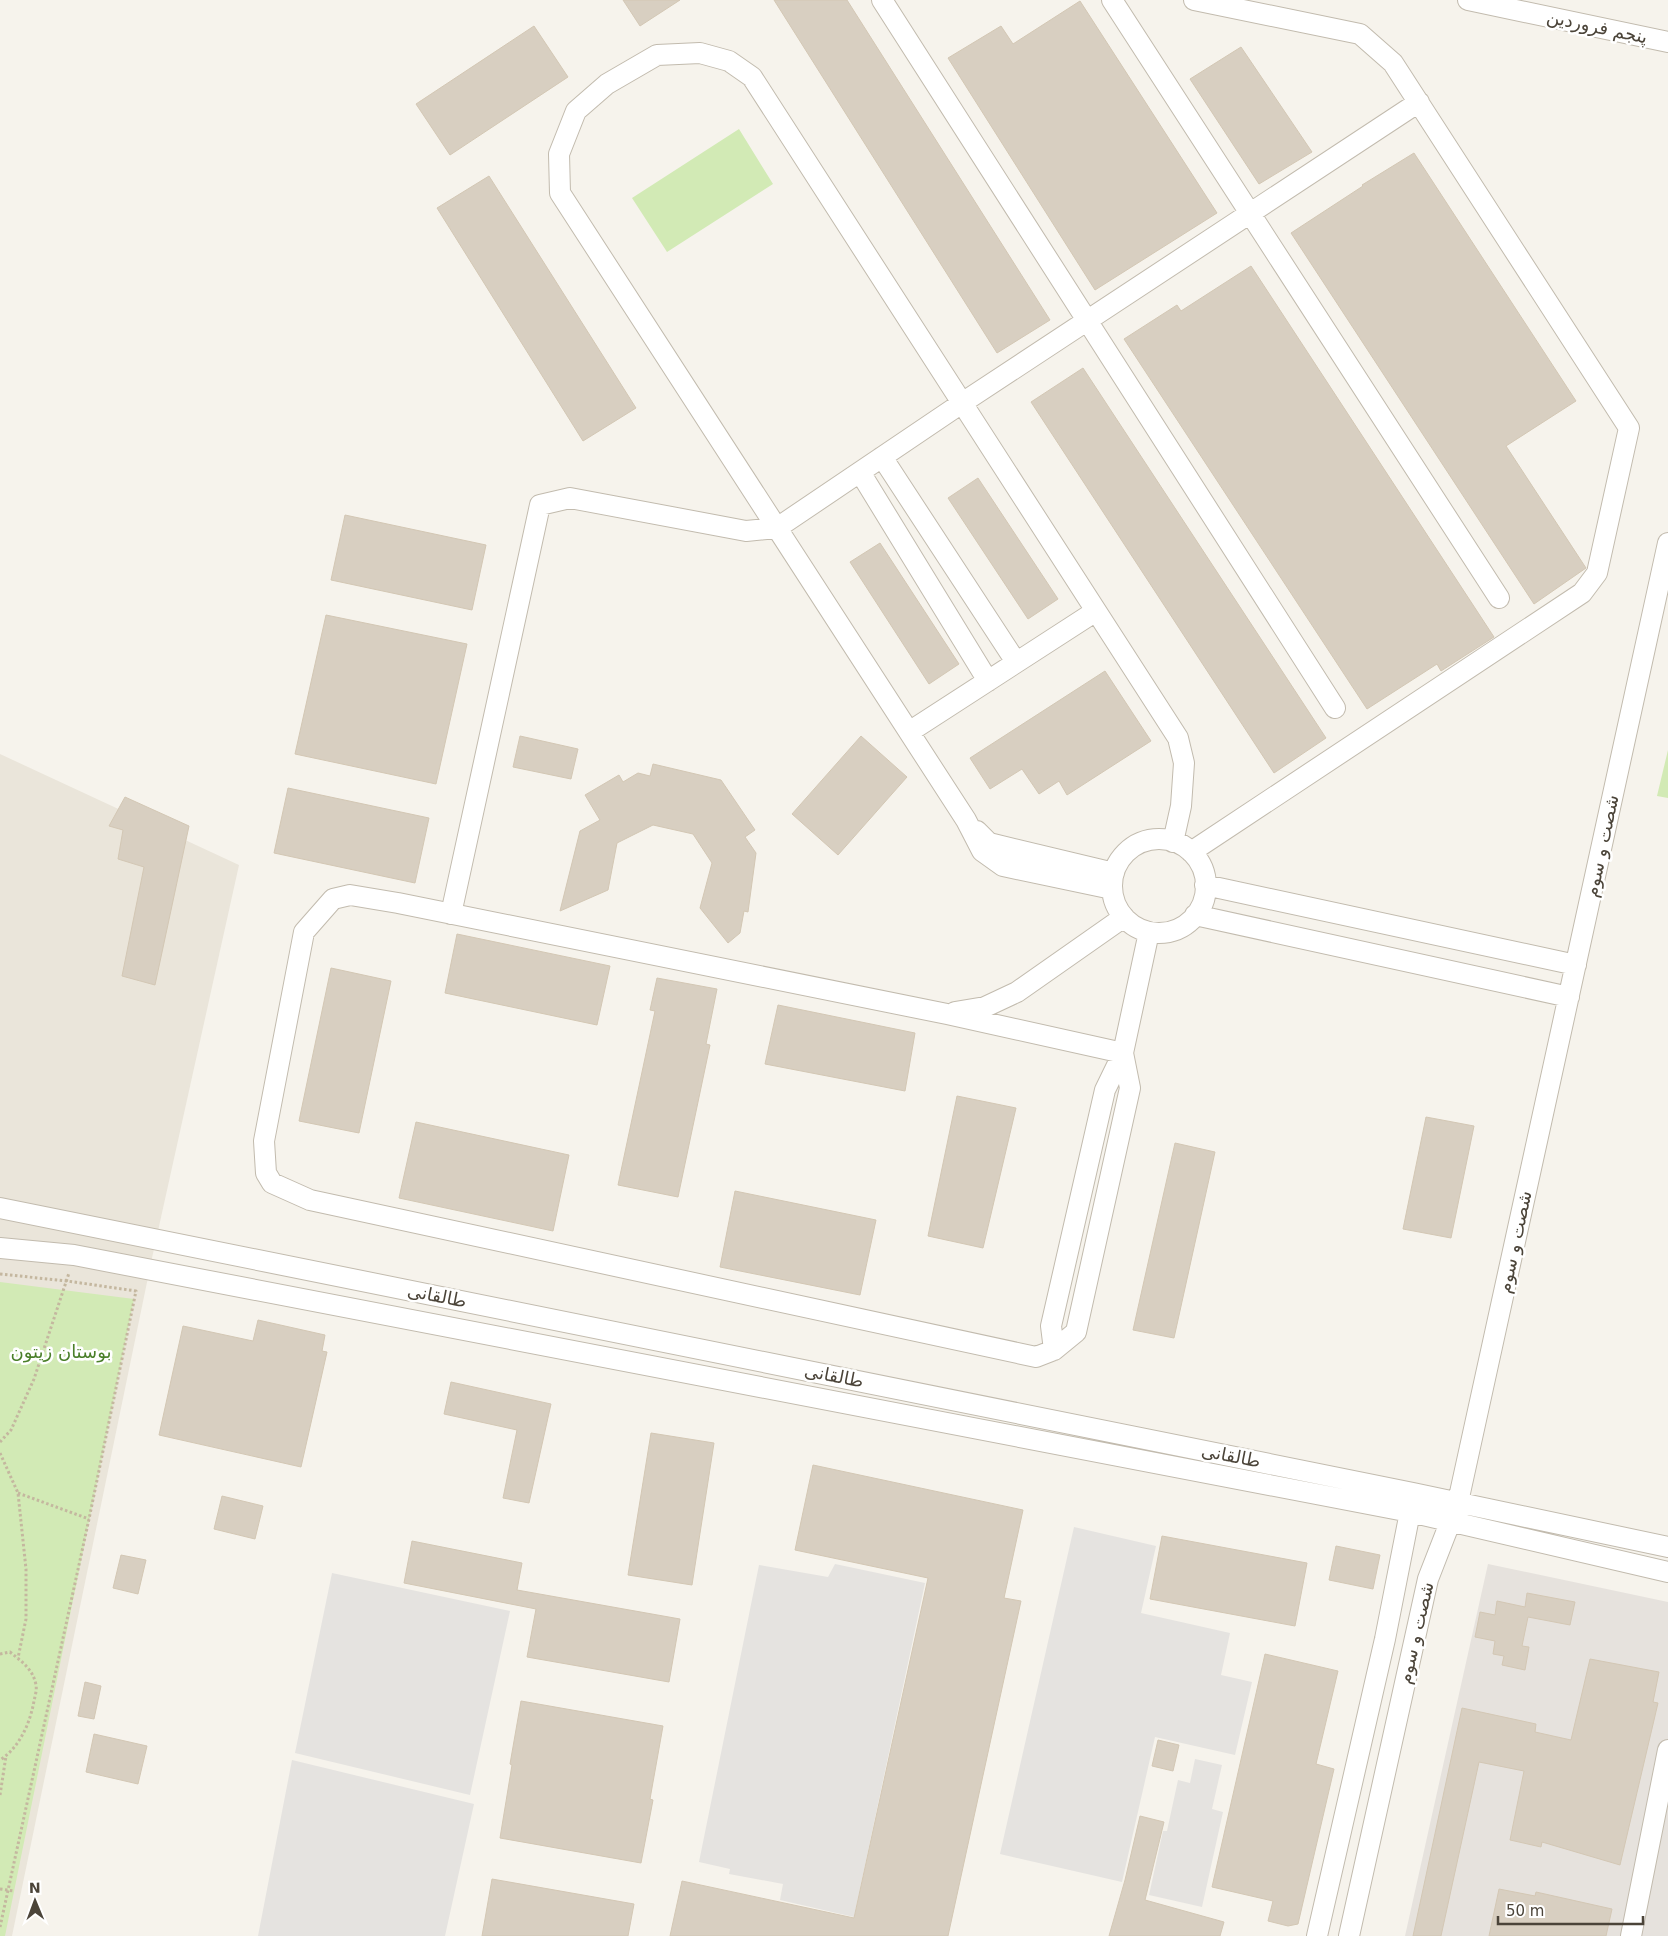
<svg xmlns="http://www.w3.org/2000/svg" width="1668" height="1936" viewBox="0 0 1668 1936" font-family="'DejaVu Sans','Noto Sans Arabic',sans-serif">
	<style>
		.residential { fill: #eae5da }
		.industrial { fill: #e6e2dd }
		.green { fill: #d2eab5 }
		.parking { fill: #e5e3e0 }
		.building { fill: #d8cfc1; stroke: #d3c7b4 }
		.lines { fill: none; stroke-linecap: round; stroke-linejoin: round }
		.minor-casing { stroke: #c2bbae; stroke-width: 22 }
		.path { stroke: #c4b79f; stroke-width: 3; stroke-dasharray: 2.5 2.5; stroke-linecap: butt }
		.minor { stroke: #fff; stroke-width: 20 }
		.labels { text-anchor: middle; stroke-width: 5; stroke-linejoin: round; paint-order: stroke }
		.street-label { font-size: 18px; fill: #4b4439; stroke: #fff }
		.park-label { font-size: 18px; fill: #4a7f2a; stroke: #fff }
	</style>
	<rect width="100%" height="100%" fill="#f6f3ec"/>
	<!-- residential -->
	<path class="residential" d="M 0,754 L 239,865 L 152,1258 L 12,1936 L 0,1936 Z"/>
	<!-- industrial -->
	<path class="industrial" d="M 1488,1564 L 1668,1602 L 1668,1936 L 1405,1936 Z"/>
	<!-- green -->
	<path class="green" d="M 739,129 L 773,184 L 667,252 L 632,198 Z
		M 1668,750 L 1668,798 L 1657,796 Z
		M 0,1282 L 134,1299 L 5,1936 L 0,1936 Z"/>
	<!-- parking -->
	<path class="parking" d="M 1074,1527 L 1156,1546 L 1141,1613 L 1230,1633 L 1221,1675 L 1252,1682 L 1235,1755 L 1155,1737 L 1122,1882 L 1000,1854 Z
		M 835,1564 L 925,1583 L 854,1917 L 780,1900 L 783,1884 L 729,1874 L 730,1869 L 699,1862 L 759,1565 L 828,1577 Z
		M 332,1573 L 510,1611 L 470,1795 L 295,1753 Z
		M 1195,1759 L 1222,1765 L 1212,1809 L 1223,1812 L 1202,1907 L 1149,1895 L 1163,1831 L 1167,1831 L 1178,1780 L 1190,1783 Z
		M 292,1760 L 474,1804 L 445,1936 L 258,1936 Z"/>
	<!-- building -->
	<path class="building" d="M 623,0 L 680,0 L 640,26 Z
		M 774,0 L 847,0 L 1050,320 L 997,353 Z
		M 1080,1 L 1217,213 L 1095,290 L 948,58 L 1001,26 L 1013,44 Z
		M 534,26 L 568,77 L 450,155 L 416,104 Z
		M 1241,47 L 1312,152 L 1259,184 L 1190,79 Z
		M 1414,153 L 1576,401 L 1506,446 L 1586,568 L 1534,604 L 1291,233 L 1363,186 L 1362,185 Z
		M 489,176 L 636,408 L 583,441 L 437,208 Z
		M 1251,266 L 1494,637 L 1441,671 L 1437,664 L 1367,709 L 1124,339 L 1177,305 L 1181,311 Z
		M 1083,368 L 1326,738 L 1274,773 L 1031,402 Z
		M 978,478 L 1058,599 L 1028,619 L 948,498 Z
		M 345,515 L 486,545 L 472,610 L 331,580 Z
		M 880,543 L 959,664 L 929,684 L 850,562 Z
		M 326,615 L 467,644 L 436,784 L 295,754 Z
		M 1105,671 L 1151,741 L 1067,795 L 1059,781 L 1039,794 L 1022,769 L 990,789 L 970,758 Z
		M 520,736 L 578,749 L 571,779 L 513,767 Z
		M 861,736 L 907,777 L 838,855 L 792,814 Z
		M 653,764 L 721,780 L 755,830 L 745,837 L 756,853 L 748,912 L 744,911 L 740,933 L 728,943 L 700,908 L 712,863 L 693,834 L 653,825 L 617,843 L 608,890 L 560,911 L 580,831 L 600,820 L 585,795 L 619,775 L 623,782 L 638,773 L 650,776 Z
		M 288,788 L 429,818 L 415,883 L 274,853 Z
		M 125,797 L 189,826 L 155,985 L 122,976 L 144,867 L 118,859 L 123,830 L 109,826 Z
		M 457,934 L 610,966 L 597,1025 L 445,993 Z
		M 331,968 L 391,981 L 359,1133 L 299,1121 Z
		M 657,978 L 717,989 L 706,1044 L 710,1045 L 678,1197 L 618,1185 L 655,1011 L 650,1010 Z
		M 778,1005 L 915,1033 L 905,1091 L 765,1064 Z
		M 957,1096 L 1016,1108 L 983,1248 L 928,1236 Z
		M 1426,1117 L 1474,1126 L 1451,1238 L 1403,1229 Z
		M 416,1122 L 569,1155 L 553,1231 L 399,1198 Z
		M 1175,1143 L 1215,1152 L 1174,1338 L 1133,1330 Z
		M 735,1191 L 876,1220 L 860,1295 L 720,1267 Z
		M 258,1320 L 325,1335 L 322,1351 L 327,1352 L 301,1467 L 159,1435 L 183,1326 L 253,1341 Z
		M 451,1382 L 551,1404 L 529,1503 L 503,1498 L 517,1430 L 444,1414 Z
		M 651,1433 L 714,1443 L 692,1585 L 628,1575 Z
		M 813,1465 L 1023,1510 L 1004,1598 L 1021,1601 L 948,1936 L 670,1936 L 682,1881 L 854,1918 L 928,1578 L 795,1550 Z
		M 222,1496 L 263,1506 L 255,1539 L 214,1529 Z
		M 1162,1536 L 1307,1563 L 1295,1626 L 1150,1599 Z
		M 412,1541 L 522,1563 L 517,1590 L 680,1619 L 669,1682 L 527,1657 L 536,1609 L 404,1583 Z
		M 1336,1546 L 1380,1555 L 1373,1589 L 1329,1580 Z
		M 121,1555 L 146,1560 L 138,1594 L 113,1588 Z
		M 1527,1593 L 1575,1602 L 1570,1625 L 1528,1617 L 1522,1646 L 1529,1647 L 1525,1670 L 1502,1665 L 1504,1656 L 1493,1654 L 1495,1641 L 1475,1637 L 1480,1612 L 1495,1615 L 1497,1601 L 1525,1607 Z
		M 1265,1654 L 1338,1671 L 1316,1764 L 1334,1769 L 1298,1924 L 1288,1926 L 1268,1921 L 1273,1901 L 1212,1887 Z
		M 1590,1659 L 1659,1672 L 1653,1702 L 1658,1703 L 1620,1865 L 1542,1842 L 1541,1847 L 1510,1840 L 1524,1771 L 1479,1762 L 1441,1936 L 1413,1936 L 1462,1708 L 1536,1724 L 1535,1732 L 1571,1740 Z
		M 85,1682 L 101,1686 L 94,1719 L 78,1716 Z
		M 521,1701 L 663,1726 L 650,1799 L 653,1800 L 641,1863 L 500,1838 L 512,1765 L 510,1764 Z
		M 94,1734 L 147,1746 L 138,1784 L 86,1772 Z
		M 1158,1740 L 1179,1745 L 1173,1771 L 1152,1766 Z
		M 1140,1816 L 1164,1822 L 1145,1900 L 1224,1922 L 1220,1936 L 1109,1936 L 1125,1880 Z
		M 492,1879 L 634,1904 L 628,1936 L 482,1936 Z
		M 1499,1889 L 1535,1896 L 1536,1892 L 1612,1909 L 1606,1936 L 1489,1936 Z"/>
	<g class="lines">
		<defs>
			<path id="minor" d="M 882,0 L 1335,708
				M 1112,0 L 1499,598
				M 1468,0 L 1668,42
				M 882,457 L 1016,662
				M 860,472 L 988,681
				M 909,732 L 1096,611
				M 977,831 L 989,843 L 1114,873
				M1112 886a47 47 0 1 1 94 0a47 47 0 1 1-94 0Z
				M 1191,852 L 1582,593 L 1597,573 L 1629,428 L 1393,63 L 1360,34 L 1194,0
				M 1205,885 L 1576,965
				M 1112,889 L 1003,866 L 982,851 L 966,820 L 560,193 L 559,154 L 576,111 L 607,84 L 657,55 L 700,53 L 729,61 L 752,77 L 1178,738 L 1184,763 L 1181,806 L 1173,842
				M 350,895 L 398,903 L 947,1014 L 1123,1053 L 1130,1088 L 1076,1332 L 1054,1350 L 1036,1357 L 310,1200 L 272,1183 L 266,1173 L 264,1141 L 304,932 L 333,899 Z
				M 451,914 L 540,505 L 570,498 L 746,531 L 777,528 L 962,403 L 1419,102
				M 1195,915 L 1569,997
				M 955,1012 L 985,1007 L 1017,992 L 1124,917
				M 0,1208 L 1413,1493 L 1668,1547
				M 0,1248 L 74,1255 L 1410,1512 L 1668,1572
				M 1054,1350 L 1051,1326 L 1105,1090 L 1123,1053 L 1149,932
				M 1317,1936 L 1385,1639 L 1410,1512
				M 1349,1936 L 1428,1579 L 1458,1502 L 1668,543
				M 1631,1936 L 1668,1750"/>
		</defs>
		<!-- minor casing -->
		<use href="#minor" class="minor-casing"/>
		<!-- path -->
		<path class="path" d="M 0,1274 L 67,1281 L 136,1291 L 89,1519 L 0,1927
			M 0,1442 L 11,1430 L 34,1379 L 69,1273
			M 0,1453 L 18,1493 L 26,1569 L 26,1619 L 18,1658
			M 18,1493 L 89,1519
			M 0,1654 L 10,1652 C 22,1662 33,1669 36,1685 C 37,1690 35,1696 34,1701 C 30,1723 20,1747 0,1760
			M 0,1795 L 6,1756
			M 0,1889 L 14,1891"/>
		<!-- minor -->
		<use href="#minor" class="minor"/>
	</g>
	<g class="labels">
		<!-- street labels -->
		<g class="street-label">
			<text transform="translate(1597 27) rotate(12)" y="6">پنجم فروردین</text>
			<text transform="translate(1602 846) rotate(-78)" y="6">شصت و سوم</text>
			<text transform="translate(1515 1242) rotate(-78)" y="6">شصت و سوم</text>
			<text transform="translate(437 1296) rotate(11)" y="6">طالقانی</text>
			<text transform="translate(834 1376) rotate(11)" y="6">طالقانی</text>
			<text transform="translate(1231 1456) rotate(11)" y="6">طالقانی</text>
			<text transform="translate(1416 1633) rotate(-77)" y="6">شصت و سوم</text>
		</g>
		<!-- park labels -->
		<g class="park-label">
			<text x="61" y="1358">بوستان زیتون</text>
		</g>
	</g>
	<!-- north arrow -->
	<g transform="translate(35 1901) rotate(359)" stroke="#ffffff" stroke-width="4" paint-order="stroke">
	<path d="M0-4L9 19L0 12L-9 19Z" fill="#4b4439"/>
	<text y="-8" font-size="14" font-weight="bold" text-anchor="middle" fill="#4b4439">N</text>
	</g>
	<!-- scale -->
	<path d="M1498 1916v8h145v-8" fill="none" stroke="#4b4439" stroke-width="2.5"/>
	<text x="1506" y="1916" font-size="15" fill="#4b4439" stroke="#ffffff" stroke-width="4" paint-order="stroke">50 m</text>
</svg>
